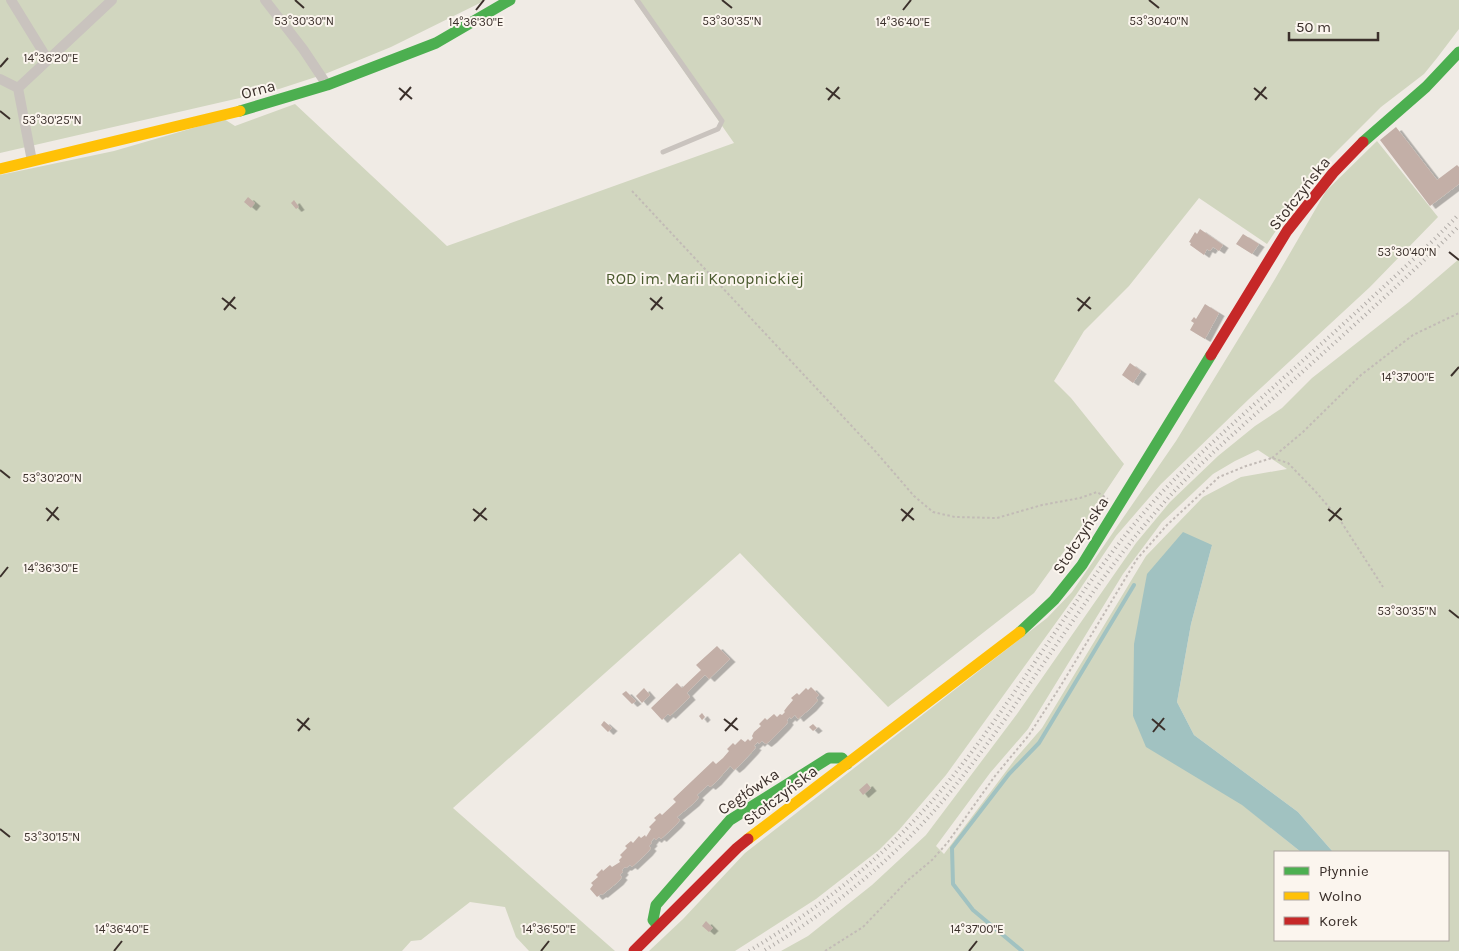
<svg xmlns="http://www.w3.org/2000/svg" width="1459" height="951" viewBox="0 0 1459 951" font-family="Karla,sans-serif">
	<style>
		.green { fill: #d1d6bf; fill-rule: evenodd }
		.water { fill: #a1c2c1 }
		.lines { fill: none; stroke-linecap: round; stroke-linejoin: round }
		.stream { stroke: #a1c2c1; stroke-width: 4 }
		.building { fill: #c3afa7; filter: url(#shadow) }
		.path { stroke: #c2bbb6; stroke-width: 2; stroke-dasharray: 2.5 2.5; stroke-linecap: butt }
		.lane { stroke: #c9c3be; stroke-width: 5 }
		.street { stroke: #c9c3be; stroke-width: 10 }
		.fast { stroke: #4caf50; stroke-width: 11 }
		.slow { stroke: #ffc107; stroke-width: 11 }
		.jam { stroke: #c62828; stroke-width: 11 }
		.rail { stroke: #b1aca8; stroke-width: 4; stroke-dasharray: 1 4; stroke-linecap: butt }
		.ticks { fill: none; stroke: #3b302b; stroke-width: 2 }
		.labels { text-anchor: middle; stroke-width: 4; stroke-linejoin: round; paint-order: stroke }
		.street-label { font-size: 16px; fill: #3b302b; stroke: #fbf5ee }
		.park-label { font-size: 16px; fill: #4a5a2e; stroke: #fbf5ee }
		.ticks-label { font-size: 12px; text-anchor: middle; fill: #3b302b; stroke: #fbf5ee; stroke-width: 4; stroke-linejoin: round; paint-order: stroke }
	</style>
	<defs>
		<filter id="shadow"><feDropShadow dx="5.5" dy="3" stdDeviation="0" flood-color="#0004"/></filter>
	</defs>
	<rect width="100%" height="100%" fill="#f0ebe5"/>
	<!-- green -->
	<path class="green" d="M 0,0 L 486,0 L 391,47 L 325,74 L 279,89 L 0,153 Z
		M 634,0 L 1459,0 L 1459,29 L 1437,58 L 1424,74 L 1381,107 L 1315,173 L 1267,244 L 1199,198 L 1129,286 L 1084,331 L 1054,381 L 1071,398 L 1124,464 L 1088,518 L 1034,593 L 888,707 L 740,553 L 453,808 L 615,951 L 529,951 L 516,937 L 505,907 L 470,902 L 421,940 L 411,941 L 402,951 L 0,951 L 0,175 L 114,151 L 224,119 L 235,126 L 295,104 L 447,246 L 734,143 Z
		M 1377,141 L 1438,217 L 1370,287 L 1249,399 L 1161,484 L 1116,536 L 1076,595 L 946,775 L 899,830 L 879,850 L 816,899 L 735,951 L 649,951 L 683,919 L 745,853 L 1047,618 L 1072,592 L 1176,441 L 1275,279 L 1326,191 Z
		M 1459,259 L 1459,951 L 781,951 L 808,936 L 872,885 L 926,835 L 1017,714 L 1136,543 L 1170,502 L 1218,456 L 1255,426 L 1282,408 L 1312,378 L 1409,302 ZM 1258,450 L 1287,469 L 1241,477 L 1203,497 L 1146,556 L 1042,728 L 1016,758 L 944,854 L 936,846 L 990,773 L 1028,729 L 1123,574 L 1162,522 L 1213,474 L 1235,461 ZM 1212,545 L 1191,624 L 1177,702 L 1194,735 L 1298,812 L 1333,852 L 1448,852 L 1448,940 L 1275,940 L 1275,852 L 1301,852 L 1133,716 Z"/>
	<!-- water -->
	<path class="water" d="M 1183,532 L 1212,545 L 1191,624 L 1177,702 L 1194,735 L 1298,812 L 1333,852 L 1301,852 L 1242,805 L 1146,747 L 1133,716 L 1134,644 L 1147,574 Z"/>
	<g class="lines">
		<!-- stream -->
		<path class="stream" d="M 1022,951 L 973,910 L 953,884 L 952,848 L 1009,774 L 1039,743 L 1134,585"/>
	</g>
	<!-- building -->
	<path class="building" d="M 1396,127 L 1437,180 L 1457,165 L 1459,167 L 1459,184 L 1430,206 L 1380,140 Z
		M 248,197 L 255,203 L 251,208 L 244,202 Z
		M 294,200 L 299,207 L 296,209 L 291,203 Z
		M 1200,229 L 1223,245 L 1219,251 L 1213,247 L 1210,251 L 1207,249 L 1204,255 L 1190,245 L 1191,243 L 1189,242 L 1195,232 L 1197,234 Z
		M 1243,234 L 1259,244 L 1252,254 L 1236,244 Z
		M 1205,304 L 1219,313 L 1205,339 L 1190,330 L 1194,323 L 1191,321 L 1194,317 L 1196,319 Z
		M 1130,363 L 1141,371 L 1133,383 L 1122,375 Z
		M 717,646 L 730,659 L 709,679 L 705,675 L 687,693 L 690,697 L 670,716 L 668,714 L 662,720 L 651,708 L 677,683 L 682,688 L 701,670 L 696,665 Z
		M 811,687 L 819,695 L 816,698 L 818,700 L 811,708 L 798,719 L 795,715 L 791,719 L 790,717 L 787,720 L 788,722 L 785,726 L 771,740 L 766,744 L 762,741 L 759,744 L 758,742 L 754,746 L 756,747 L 753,751 L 739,766 L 734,770 L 730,766 L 716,782 L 710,787 L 708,785 L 697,795 L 699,797 L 694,803 L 677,817 L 680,820 L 676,825 L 661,839 L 659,837 L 656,840 L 654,838 L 651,842 L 652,843 L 649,846 L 651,848 L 647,853 L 632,867 L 630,865 L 626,868 L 625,867 L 622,870 L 623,872 L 620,875 L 622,877 L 618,882 L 602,895 L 601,894 L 597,897 L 590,889 L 593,885 L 591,883 L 598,877 L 596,875 L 602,869 L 603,871 L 610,865 L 612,867 L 620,862 L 619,860 L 622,857 L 620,855 L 627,848 L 625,846 L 631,841 L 633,843 L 639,836 L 641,838 L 645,835 L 646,837 L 651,829 L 649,827 L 656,820 L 654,818 L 660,813 L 662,815 L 676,802 L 673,799 L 713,761 L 716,764 L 723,758 L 729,751 L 727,749 L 733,743 L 735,745 L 741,739 L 745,742 L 748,739 L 750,741 L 753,738 L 752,736 L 754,732 L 761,726 L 759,724 L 765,718 L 767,720 L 774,714 L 777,717 L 780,714 L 782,715 L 785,712 L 784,711 L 787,707 L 793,700 L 791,698 L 797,693 L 799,695 L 806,688 L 808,690 Z
		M 644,688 L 650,695 L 642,703 L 636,696 Z
		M 626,691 L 636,701 L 632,704 L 622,694 Z
		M 702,713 L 705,717 L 702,720 L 699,716 Z
		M 604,721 L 612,728 L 608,732 L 601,725 Z
		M 813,724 L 817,728 L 813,731 L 809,727 Z
		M 867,783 L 871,788 L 863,795 L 859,790 Z
		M 744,791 L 747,793 L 739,801 L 737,798 Z
		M 706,921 L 713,928 L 709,932 L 702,926 Z"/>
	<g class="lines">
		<!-- path -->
		<path class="path" d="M 632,191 L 876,452 L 914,496 L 933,512 L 955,517 L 997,518 L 1042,505 L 1080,498 L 1097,492 L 1108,499
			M 1272,458 L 1303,432 L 1361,375 L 1413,335 L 1459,313
			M 825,951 L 863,927 L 907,881 L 932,860 L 948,842 L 995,776 L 1029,735 L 1060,687 L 1137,559 L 1167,525 L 1219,477 L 1246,466 L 1272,458 L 1288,463 L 1316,492 L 1340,520 L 1383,587"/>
		<!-- lane -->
		<path class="lane" d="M 637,0 L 722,121 L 718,129 L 663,152"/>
		<!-- street -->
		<path class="street" d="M 11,0 L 48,60
			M 265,0 L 303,49 L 327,85
			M 0,79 L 18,88
			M 32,161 L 18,88 L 112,0"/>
		<!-- fast -->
		<path class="fast" d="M 240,111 L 327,85 L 436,43 L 510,0
			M 1363,142 L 1426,87 L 1459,52
			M 1020,632 L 1054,600 L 1082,565 L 1211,355
			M 658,926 L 653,920 L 656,905 L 730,820 L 829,758 L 842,758 L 847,764"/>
		<!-- slow -->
		<path class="slow" d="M 0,169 L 240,111
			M 748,839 L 1020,632"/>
		<!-- jam -->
		<path class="jam" d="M 1211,355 L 1287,231 L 1333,173 L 1363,142
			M 634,951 L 737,848 L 748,839"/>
		<!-- rail -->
		<path class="rail" d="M 765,950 C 834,908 895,858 946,797 C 1023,704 1080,598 1160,507 C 1193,469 1231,436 1269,402 C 1333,344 1398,287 1459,226
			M 749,951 C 825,905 893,850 949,781 C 1022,691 1077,588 1154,501 C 1183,469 1215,440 1247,411 C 1290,372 1334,333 1377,293 C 1405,267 1433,242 1459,214"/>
	</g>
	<!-- ticks -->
	<path class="ticks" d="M 295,0 L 304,8M 722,0 L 732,8M 1149,0 L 1159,8M 476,10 L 484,0M 903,10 L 911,0M 0,67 L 8,58M 399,88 L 412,99M 826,88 L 840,99M 1254,88 L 1267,99M 400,100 L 411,87M 828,100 L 839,87M 1255,100 L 1266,87M 0,111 L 10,119M 1449,252 L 1459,260M 222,298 L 236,309M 650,298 L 663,309M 1077,298 L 1091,309M 224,310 L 235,297M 651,310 L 662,297M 1078,311 L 1090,297M 1451,376 L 1459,367M 0,470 L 10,478M 46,508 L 59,520M 473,509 L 487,520M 901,509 L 914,520M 1328,509 L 1342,520M 47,521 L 58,507M 474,521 L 486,508M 902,521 L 913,508M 1329,521 L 1341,508M 0,577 L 8,567M 1449,610 L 1459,618M 297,719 L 310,730M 724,719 L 738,730M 1152,719 L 1165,730M 298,731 L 309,718M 725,731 L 737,718M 1153,732 L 1164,718M 0,829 L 10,837M 114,951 L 122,941M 541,951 L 549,941M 969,951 L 977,941"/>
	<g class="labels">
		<!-- street labels -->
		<g class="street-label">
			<text transform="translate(258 89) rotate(-15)" y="6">Orna</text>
			<text transform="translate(1299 193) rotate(-52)" y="6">Stołczyńska</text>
			<text transform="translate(1080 535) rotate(-57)" y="6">Stołczyńska</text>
			<text transform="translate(748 791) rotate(-34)" y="6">Cegłówka</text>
			<text transform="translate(780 795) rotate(-37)" y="6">Stołczyńska</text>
		</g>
		<!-- park labels -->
		<g class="park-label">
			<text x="705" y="284">ROD im. Marii Konopnickiej</text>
		</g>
	</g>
	<g class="ticks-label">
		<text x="1159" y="25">53°30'40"N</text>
		<text x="304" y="25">53°30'30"N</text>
		<text x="732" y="25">53°30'35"N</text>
		<text x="476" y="26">14°36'30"E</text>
		<text x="903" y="26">14°36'40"E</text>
		<text x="51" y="62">14°36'20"E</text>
		<text x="52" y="124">53°30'25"N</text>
		<text x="1407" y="256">53°30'40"N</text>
		<text x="1408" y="381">14°37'00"E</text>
		<text x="52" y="482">53°30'20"N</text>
		<text x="51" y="572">14°36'30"E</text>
		<text x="1407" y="615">53°30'35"N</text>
		<text x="52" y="841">53°30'15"N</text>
		<text x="122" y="933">14°36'40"E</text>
		<text x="549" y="933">14°36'50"E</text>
		<text x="977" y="933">14°37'00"E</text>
	</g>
	<!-- legend -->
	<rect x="1274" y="851" width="175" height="90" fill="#fbf5ee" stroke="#aea6a0"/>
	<rect x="1284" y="867" width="25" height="8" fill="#4caf50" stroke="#aea6a0"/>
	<text x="1319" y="876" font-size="15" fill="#3b302b">Płynnie</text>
	<rect x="1284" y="892" width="25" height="8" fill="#ffc107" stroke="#aea6a0"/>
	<text x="1319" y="901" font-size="15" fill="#3b302b">Wolno</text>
	<rect x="1284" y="917" width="25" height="8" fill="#c62828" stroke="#aea6a0"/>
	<text x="1319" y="926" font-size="15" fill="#3b302b">Korek</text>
	<!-- scale -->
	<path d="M1289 32v8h89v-8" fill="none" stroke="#3b302b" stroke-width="2.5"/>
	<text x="1296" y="32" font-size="15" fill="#3b302b" stroke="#fbf5ee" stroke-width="4" paint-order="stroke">50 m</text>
</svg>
